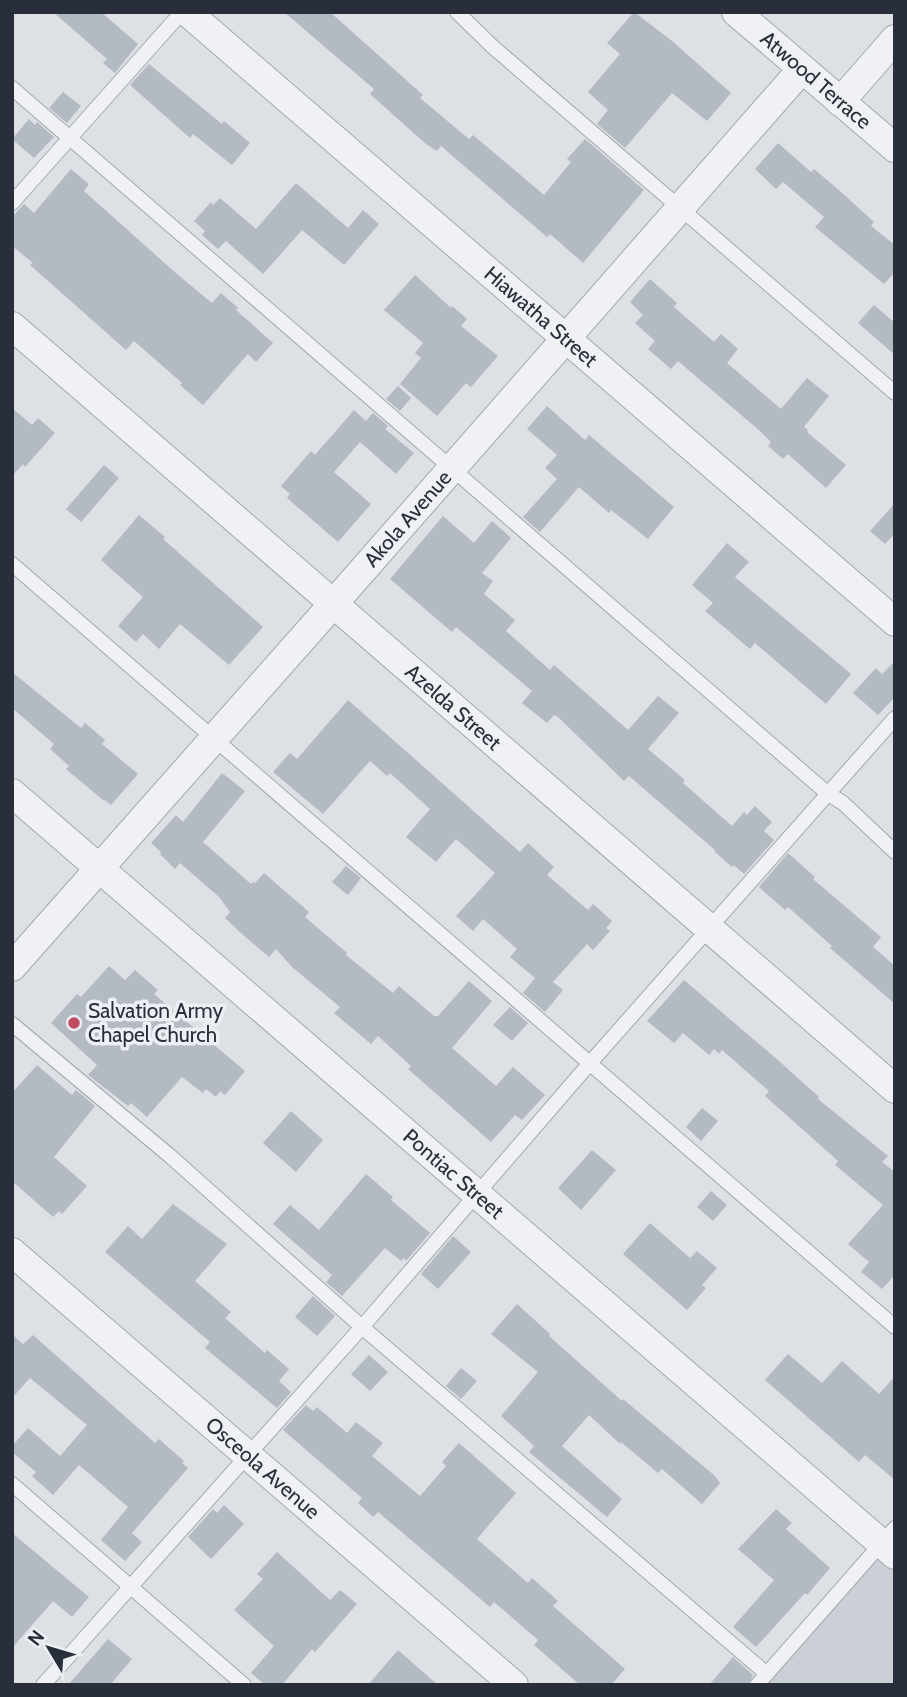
<svg xmlns="http://www.w3.org/2000/svg" width="907" height="1697" viewBox="0 0 907 1697" font-family="Cabin,sans-serif">
	<style>
		.built { fill: #cbcfd6 }
		.building { fill: #b4bac1 }
		.lines { fill: none; stroke-linecap: round; stroke-linejoin: round }
		.service-casing { stroke: #a3a7ae; stroke-width: 16 }
		.minor-casing { stroke: #a3a7ae; stroke-width: 30 }
		.service { stroke: #eff1f4; stroke-width: 14 }
		.minor { stroke: #eff1f4; stroke-width: 28 }
		.poi-dot { fill: #c14b5f; stroke: #eceff3; stroke-width: 2.5 }
		.labels { text-anchor: middle; stroke-width: 7; stroke-linejoin: round; paint-order: stroke }
		.street-label { font-size: 21px; fill: #282f3a; stroke: #eceff3 }
		.poi-label { font-size: 21px; fill: #282f3a; stroke: #eceff3; text-anchor: start }
	</style>
	<rect width="100%" height="100%" fill="#dde0e5"/>
	<!-- built -->
	<path class="built" d="M 895,1527 L 895,1685 L 750,1685 L 878,1546 Z"/>
	<!-- building -->
	<path class="building" d="M 53,12 L 101,12 L 138,44 L 115,73 L 103,63 L 107,59 Z
		M 284,12 L 330,12 L 423,95 L 420,98 L 469,139 L 473,135 L 544,195 L 571,162 L 567,159 L 585,139 L 644,190 L 583,263 L 550,234 L 547,237 L 441,146 L 437,151 L 426,144 L 370,94 L 374,89 Z
		M 634,12 L 672,41 L 731,93 L 707,121 L 672,93 L 625,148 L 597,124 L 608,110 L 588,92 L 620,54 L 607,43 Z
		M 149,64 L 222,124 L 224,121 L 250,143 L 232,165 L 193,134 L 190,138 L 130,85 Z
		M 63,92 L 81,106 L 67,123 L 49,108 Z
		M 29,119 L 35,125 L 37,122 L 54,137 L 34,158 L 12,139 Z
		M 778,143 L 811,172 L 814,169 L 840,191 L 874,222 L 871,226 L 895,245 L 895,272 L 884,284 L 815,227 L 824,217 L 783,182 L 776,189 L 755,169 Z
		M 71,169 L 89,184 L 84,191 L 178,275 L 212,303 L 221,293 L 238,308 L 236,310 L 273,343 L 256,362 L 248,354 L 203,405 L 180,385 L 182,383 L 134,341 L 126,350 L 30,265 L 33,263 L 12,246 L 12,217 L 24,204 L 34,213 Z
		M 296,183 L 348,228 L 363,210 L 379,224 L 344,265 L 302,230 L 263,274 L 226,241 L 218,249 L 202,235 L 205,231 L 194,221 L 211,202 L 213,205 L 220,198 L 256,229 Z
		M 415,275 L 451,308 L 452,306 L 467,319 L 461,326 L 498,356 L 471,387 L 466,383 L 437,416 L 400,384 L 421,358 L 415,353 L 423,343 L 384,310 Z
		M 650,279 L 677,303 L 674,307 L 714,342 L 721,334 L 738,349 L 727,363 L 781,409 L 807,378 L 829,396 L 804,427 L 808,430 L 807,432 L 846,465 L 826,488 L 788,454 L 783,459 L 768,446 L 771,442 L 761,432 L 678,361 L 671,369 L 648,349 L 655,341 L 635,323 L 643,315 L 630,302 Z
		M 874,305 L 895,323 L 895,355 L 858,323 Z
		M 398,386 L 411,398 L 400,411 L 386,399 Z
		M 547,406 L 585,440 L 589,435 L 674,507 L 648,539 L 611,510 L 609,513 L 579,487 L 540,532 L 523,517 L 557,479 L 545,468 L 557,455 L 527,429 Z
		M 12,408 L 32,425 L 38,418 L 55,433 L 25,467 L 23,464 L 12,476 Z
		M 354,410 L 366,421 L 373,413 L 388,426 L 385,429 L 414,453 L 396,474 L 360,442 L 334,472 L 371,504 L 338,542 L 287,498 L 290,494 L 281,486 L 311,451 L 315,455 Z
		M 104,465 L 119,478 L 81,522 L 66,509 Z
		M 895,503 L 895,533 L 885,544 L 870,531 Z
		M 139,515 L 165,537 L 163,539 L 263,627 L 229,665 L 180,624 L 159,649 L 143,634 L 136,642 L 118,626 L 143,597 L 101,560 Z
		M 443,516 L 474,543 L 492,521 L 511,538 L 482,573 L 493,581 L 484,594 L 515,620 L 506,631 L 550,670 L 554,665 L 628,730 L 658,696 L 679,713 L 648,749 L 685,780 L 683,783 L 732,826 L 744,812 L 747,815 L 755,806 L 772,822 L 764,831 L 774,840 L 744,874 L 734,865 L 732,867 L 714,851 L 715,850 L 629,776 L 624,781 L 558,717 L 554,715 L 547,723 L 522,703 L 532,691 L 456,627 L 452,632 L 390,579 Z
		M 727,543 L 749,562 L 735,577 L 851,674 L 826,704 L 755,643 L 750,649 L 705,611 L 713,603 L 692,585 Z
		M 895,661 L 895,697 L 878,715 L 853,693 L 876,668 L 882,674 Z
		M 12,672 L 81,728 L 85,723 L 105,740 L 102,744 L 138,774 L 111,805 L 105,800 L 104,801 L 66,769 L 69,766 L 50,749 L 54,744 L 12,708 Z
		M 348,700 L 520,852 L 528,843 L 554,867 L 547,875 L 588,910 L 593,904 L 612,921 L 606,928 L 610,931 L 593,950 L 587,944 L 553,982 L 563,990 L 545,1012 L 523,993 L 535,978 L 510,957 L 517,949 L 483,919 L 473,931 L 456,916 L 495,873 L 456,839 L 436,862 L 406,837 L 430,809 L 390,773 L 387,776 L 370,761 L 323,814 L 273,772 L 290,753 L 297,759 Z
		M 222,773 L 245,791 L 203,842 L 251,884 L 253,882 L 255,883 L 264,873 L 309,912 L 305,917 L 347,953 L 346,955 L 393,993 L 399,986 L 434,1016 L 438,1016 L 469,981 L 492,1001 L 452,1048 L 496,1086 L 513,1067 L 545,1095 L 522,1120 L 515,1115 L 491,1142 L 408,1069 L 411,1066 L 378,1036 L 371,1044 L 334,1013 L 340,1007 L 292,967 L 276,949 L 269,957 L 242,934 L 225,918 L 230,912 L 219,897 L 203,883 L 180,863 L 175,869 L 160,854 L 161,852 L 151,843 L 176,815 L 183,822 Z
		M 788,853 L 815,877 L 813,879 L 881,937 L 873,947 L 895,966 L 895,1004 L 830,948 L 832,946 L 788,907 L 785,910 L 759,887 Z
		M 346,866 L 361,878 L 348,895 L 332,882 Z
		M 109,966 L 125,980 L 135,970 L 158,990 L 154,994 L 245,1071 L 225,1095 L 220,1091 L 216,1097 L 206,1089 L 203,1093 L 182,1077 L 147,1117 L 131,1103 L 128,1106 L 88,1075 L 97,1065 L 51,1023 L 77,994 L 81,997 Z
		M 684,980 L 779,1061 L 819,1097 L 818,1099 L 888,1156 L 882,1162 L 895,1172 L 895,1275 L 882,1289 L 861,1272 L 869,1262 L 848,1244 L 883,1205 L 835,1165 L 838,1161 L 765,1096 L 769,1091 L 722,1050 L 719,1054 L 714,1049 L 709,1055 L 683,1033 L 674,1043 L 647,1021 Z
		M 510,1007 L 528,1023 L 512,1041 L 493,1025 Z
		M 37,1065 L 72,1095 L 76,1090 L 95,1106 L 54,1157 L 87,1186 L 62,1214 L 59,1211 L 53,1217 L 12,1181 L 12,1093 Z
		M 702,1108 L 718,1121 L 701,1141 L 686,1127 Z
		M 291,1111 L 323,1140 L 296,1172 L 263,1143 Z
		M 592,1150 L 616,1170 L 581,1210 L 558,1188 Z
		M 366,1174 L 393,1197 L 391,1200 L 430,1233 L 406,1261 L 404,1258 L 401,1261 L 385,1248 L 342,1296 L 326,1282 L 332,1275 L 273,1224 L 290,1205 L 319,1230 Z
		M 711,1191 L 727,1205 L 713,1221 L 697,1207 Z
		M 173,1204 L 227,1244 L 195,1281 L 231,1312 L 225,1318 L 265,1353 L 267,1350 L 289,1369 L 279,1381 L 291,1392 L 277,1408 L 205,1348 L 210,1342 L 105,1252 L 128,1226 L 142,1239 Z
		M 650,1223 L 690,1258 L 697,1251 L 717,1268 L 702,1285 L 706,1288 L 687,1310 L 623,1254 Z
		M 453,1236 L 471,1252 L 438,1289 L 421,1274 Z
		M 313,1296 L 335,1316 L 317,1336 L 295,1317 Z
		M 517,1304 L 550,1334 L 549,1336 L 622,1401 L 623,1399 L 715,1476 L 720,1483 L 702,1504 L 662,1469 L 658,1473 L 621,1442 L 620,1444 L 589,1415 L 562,1446 L 622,1499 L 607,1517 L 529,1452 L 534,1446 L 501,1416 L 538,1372 L 491,1334 Z
		M 12,1334 L 23,1344 L 33,1335 L 155,1443 L 159,1439 L 184,1461 L 182,1463 L 188,1468 L 132,1533 L 142,1542 L 125,1561 L 101,1540 L 128,1507 L 79,1465 L 53,1495 L 32,1476 L 36,1472 L 12,1452 L 12,1446 L 28,1428 L 60,1456 L 87,1425 L 30,1378 L 12,1398 Z
		M 788,1354 L 822,1383 L 842,1361 L 879,1394 L 895,1376 L 895,1480 L 865,1455 L 859,1462 L 765,1380 Z
		M 369,1355 L 388,1372 L 370,1391 L 351,1374 Z
		M 461,1368 L 477,1381 L 461,1399 L 446,1386 Z
		M 306,1405 L 313,1411 L 317,1407 L 347,1433 L 356,1422 L 383,1443 L 372,1456 L 420,1496 L 446,1466 L 442,1462 L 459,1443 L 516,1493 L 477,1539 L 528,1583 L 532,1578 L 558,1601 L 553,1606 L 625,1669 L 611,1685 L 580,1685 L 534,1645 L 538,1640 L 494,1602 L 490,1607 L 378,1512 L 373,1517 L 358,1503 L 362,1498 L 283,1430 Z
		M 224,1505 L 244,1524 L 211,1559 L 188,1537 L 213,1509 L 217,1513 Z
		M 776,1509 L 792,1523 L 786,1529 L 830,1568 L 807,1595 L 805,1593 L 756,1647 L 733,1627 L 774,1580 L 738,1549 Z
		M 12,1533 L 89,1597 L 72,1617 L 53,1601 L 12,1648 Z
		M 277,1552 L 330,1600 L 340,1590 L 357,1604 L 315,1652 L 312,1649 L 282,1685 L 265,1685 L 251,1673 L 274,1646 L 234,1610 L 263,1579 L 257,1574 Z
		M 108,1639 L 132,1659 L 110,1685 L 68,1685 Z
		M 398,1650 L 438,1685 L 368,1685 Z
		M 733,1657 L 753,1675 L 748,1685 L 709,1685 Z"/>
	<g class="lines">
		<defs>
			<path id="service" d="M 457,12 L 493,47 L 895,393
				M 12,88 L 827,793 L 843,803 L 895,852
				M 12,203 L 182,12
				M 12,564 L 895,1327
				M 12,1024 L 170,1156 L 362,1327 L 767,1674
				M 12,1484 L 244,1685
				M 43,1685 L 362,1327 L 590,1063 L 895,718
				M 757,1685 L 895,1528"/>
			<g id="minor">
				<path id="s1" d="M 187,12 L 895,622"/>
				<path id="s2" d="M 736,12 L 895,148"/>
				<path d="M 840,102 L 895,39"/>
				<path id="s3" d="M 12,326 L 895,1089"/>
				<path id="s4" d="M 12,793 L 895,1555"/>
				<path id="s5" d="M 12,967 L 334,603 L 802,69"/>
				<path id="s6" d="M 12,1252 L 514,1685"/>
			</g>
		</defs>
		<!-- service casing -->
		<use href="#service" class="service-casing"/>
		<!-- minor casing -->
		<use href="#minor" class="minor-casing"/>
		<!-- service -->
		<use href="#service" class="service"/>
		<!-- minor -->
		<use href="#minor" class="minor"/>
	</g>
	<!-- markers -->
	<circle class="poi-dot" cx="74" cy="1023" r="7"/>
	<g class="labels">
		<!-- street labels -->
		<g class="street-label">
			<text dy="7" stroke="none"><textPath href="#s2" startOffset="105">Atwood Terrace</textPath></text>
			<text dy="7" stroke="none"><textPath href="#s1" startOffset="467">Hiawatha Street</textPath></text>
			<text dy="7" stroke="none"><textPath href="#s5" startOffset="598">Akola Avenue</textPath></text>
			<text dy="7" stroke="none"><textPath href="#s3" startOffset="583">Azelda Street</textPath></text>
			<text dy="7" stroke="none"><textPath href="#s4" startOffset="583">Pontiac Street</textPath></text>
			<text dy="7" stroke="none"><textPath href="#s6" startOffset="331">Osceola Avenue</textPath></text>
		</g>
		<!-- poi labels -->
		<g class="poi-label">
			<text x="88" y="1018">Salvation Army<tspan x="88" dy="24">Chapel Church</tspan></text>
		</g>
	</g>
	<!-- border -->
	<rect width="907" height="1697" fill="none" stroke="#282f3a" stroke-width="28"/>
	<!-- north arrow -->
	<g transform="translate(49 1648) rotate(308)" stroke="#eceff3" stroke-width="5" paint-order="stroke">
	<path d="M0-5L12 26L0 18L-12 26Z" fill="#282f3a"/>
	<text y="-10" font-size="19" font-weight="bold" text-anchor="middle" fill="#282f3a">N</text>
	</g>
</svg>
